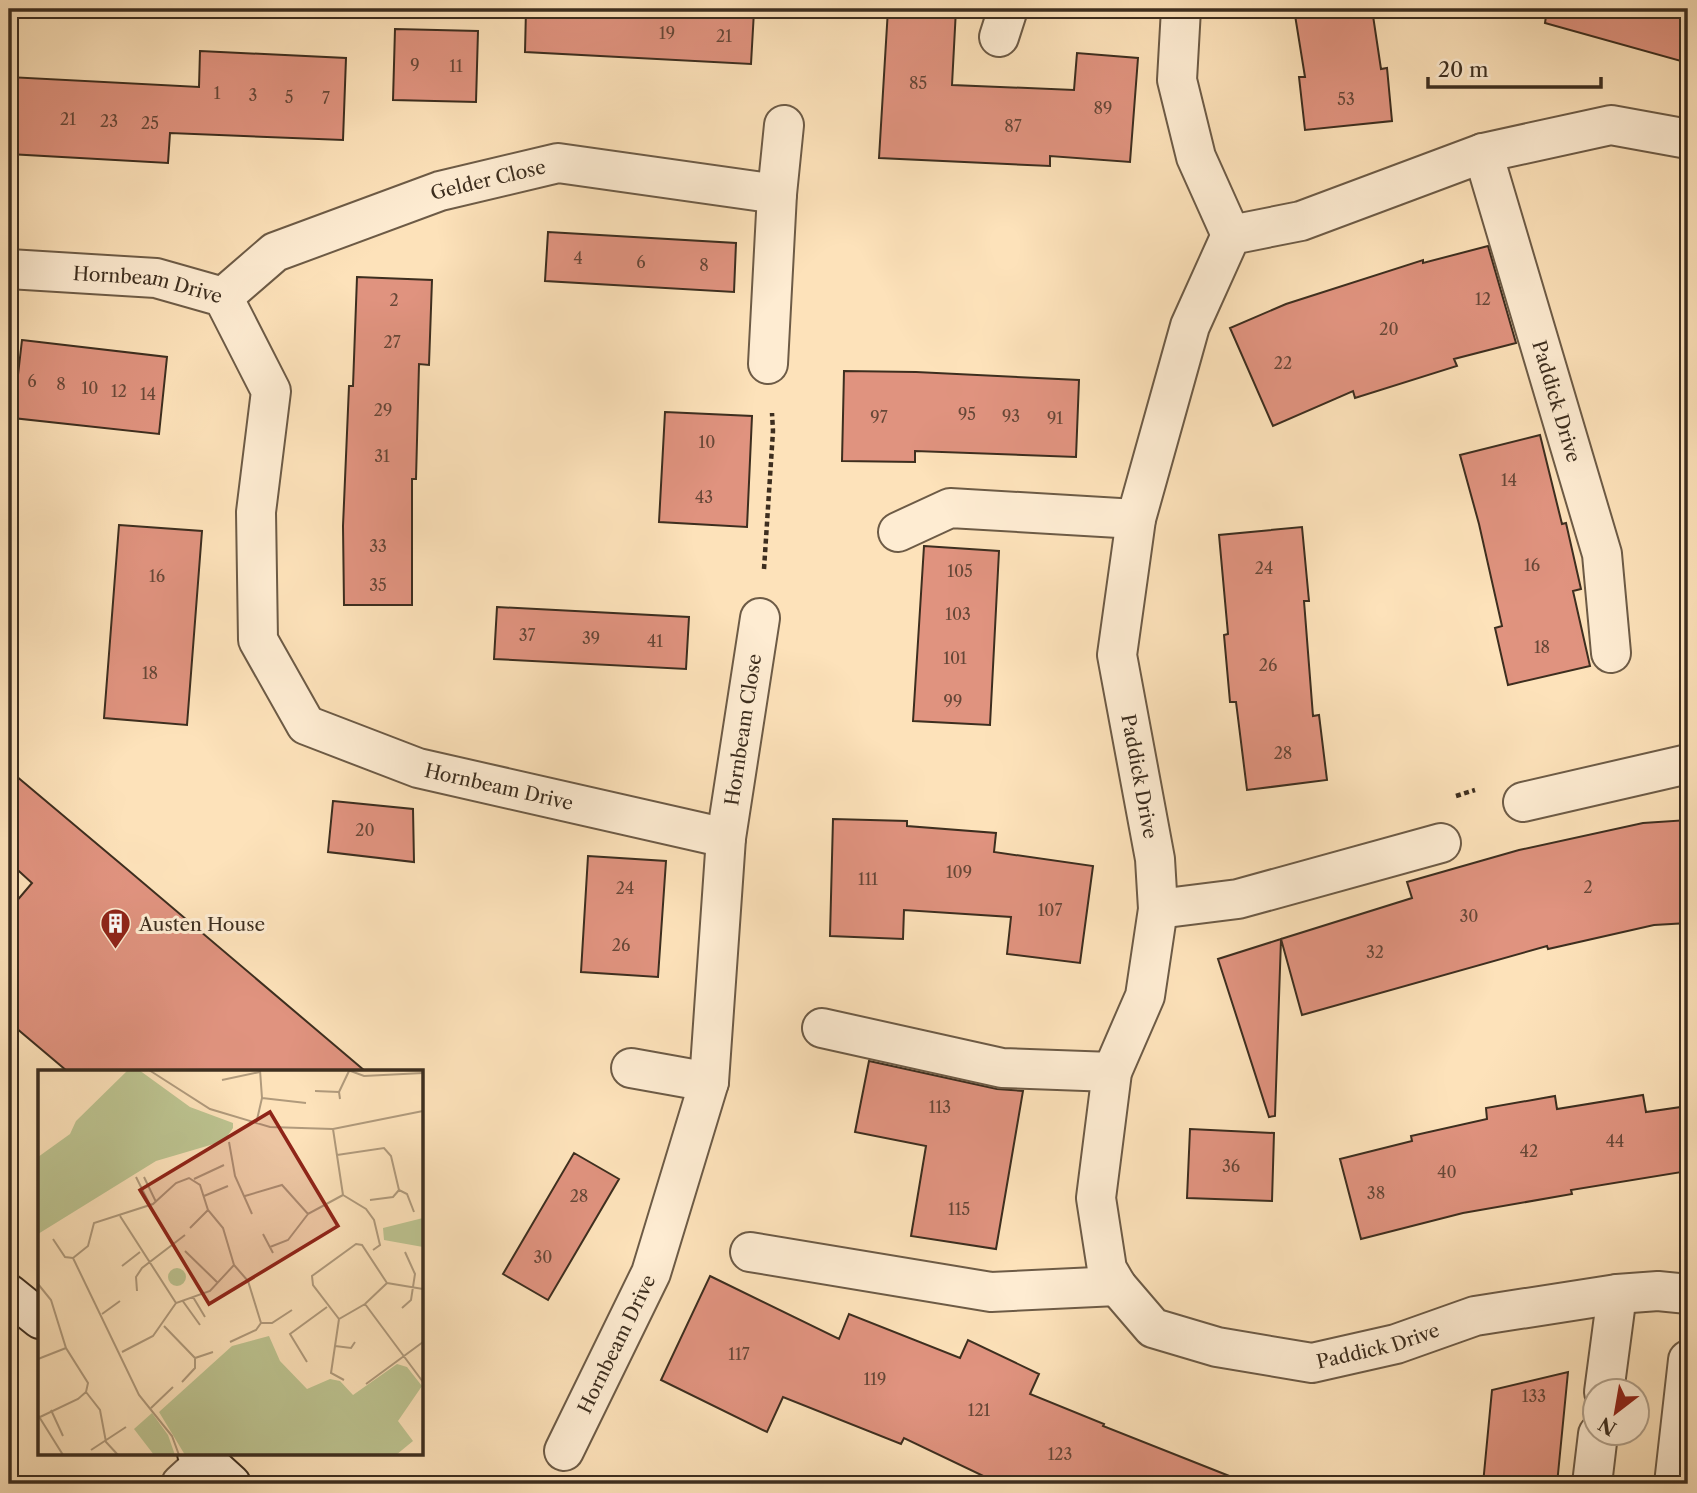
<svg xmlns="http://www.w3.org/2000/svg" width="1697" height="1493" viewBox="0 0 1697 1493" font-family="'Libre Caslon Text',serif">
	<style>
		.building { fill: #e0937f; stroke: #3d2e1f; stroke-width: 2 }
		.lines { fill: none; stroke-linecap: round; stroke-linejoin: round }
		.street-casing { stroke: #6d5b46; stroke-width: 42 }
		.secondary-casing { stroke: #3d2e1f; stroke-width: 42 }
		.path { stroke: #3d2e1f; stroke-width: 4.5; stroke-dasharray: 5 3.5; stroke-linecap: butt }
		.street { stroke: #feecd2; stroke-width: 38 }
		.secondary { stroke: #feecd2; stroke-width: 38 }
		.labels { text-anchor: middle; stroke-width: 6; stroke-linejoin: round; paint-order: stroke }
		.number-label { font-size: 16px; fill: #664737 }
		.street-label { font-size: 19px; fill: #3d2e1f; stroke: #feecd2 }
		.poi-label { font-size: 19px; fill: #3d2e1f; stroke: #feecd2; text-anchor: start }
		.inset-road { fill: none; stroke: #b09a7c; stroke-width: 2 }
		.view { fill: #8f2418; fill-opacity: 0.15; stroke: #8f2418; stroke-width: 3.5 }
		.inset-edge { fill: none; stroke: #3d2e1f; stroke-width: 3.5 }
	</style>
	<rect width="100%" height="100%" fill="#fde2ba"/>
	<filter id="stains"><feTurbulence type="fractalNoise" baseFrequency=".00286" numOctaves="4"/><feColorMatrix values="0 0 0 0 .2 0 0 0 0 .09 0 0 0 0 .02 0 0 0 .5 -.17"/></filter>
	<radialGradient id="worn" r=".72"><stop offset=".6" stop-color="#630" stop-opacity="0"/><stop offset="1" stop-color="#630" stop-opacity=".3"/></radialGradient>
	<!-- building -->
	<path class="building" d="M 526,9 L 703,9 L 754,11 L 751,64 L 525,52 Z
		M 888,9 L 956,9 L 952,85 L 1074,90 L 1077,53 L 1138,58 L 1130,162 L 1050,156 L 1050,166 L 879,158 Z
		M 1294,9 L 1372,9 L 1381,69 L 1387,68 L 1392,121 L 1305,130 L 1299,77 L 1305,77 Z
		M 1547,9 L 1688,9 L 1688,63 L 1545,23 Z
		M 395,29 L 478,31 L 476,102 L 393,100 Z
		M 200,51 L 346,58 L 343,140 L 170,133 L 168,163 L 9,154 L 9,77 L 199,87 Z
		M 548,232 L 736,243 L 734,292 L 545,281 Z
		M 1488,246 L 1516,343 L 1454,359 L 1457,366 L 1355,398 L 1353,391 L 1273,426 L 1230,328 L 1286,304 L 1423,260 L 1423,263 Z
		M 357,277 L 432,280 L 429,365 L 419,364 L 416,479 L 412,479 L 412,605 L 344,605 L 343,526 L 349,386 L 353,386 Z
		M 22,340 L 167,357 L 159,434 L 13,418 Z
		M 844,371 L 916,372 L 1079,380 L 1076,457 L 915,451 L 915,462 L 842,461 Z
		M 665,412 L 752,416 L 747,527 L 659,522 Z
		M 1540,435 L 1562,524 L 1566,523 L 1581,589 L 1573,591 L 1590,666 L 1508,685 L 1495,628 L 1502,626 L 1479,524 L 1460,455 Z
		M 119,525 L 202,531 L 187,725 L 104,718 Z
		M 1302,527 L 1309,601 L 1304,601 L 1313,716 L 1319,715 L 1327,780 L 1247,790 L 1236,702 L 1230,702 L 1224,635 L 1228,634 L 1219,535 Z
		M 924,546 L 999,551 L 990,725 L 913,721 Z
		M 497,607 L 689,617 L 686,669 L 494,659 Z
		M 9,770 L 128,870 L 365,1071 L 67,1071 L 9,1022 L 9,910 L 32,883 L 9,862 Z
		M 333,801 L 413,809 L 414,862 L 328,852 Z
		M 833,819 L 907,821 L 907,826 L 996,833 L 994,852 L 1093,866 L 1080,963 L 1007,954 L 1011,917 L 904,910 L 903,939 L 830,936 Z
		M 1688,820 L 1688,923 L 1654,925 L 1548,949 L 1547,946 L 1302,1015 L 1281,939 L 1412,898 L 1407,882 L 1519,850 L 1643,823 Z
		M 588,856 L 666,861 L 658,977 L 581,972 Z
		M 1281,939 L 1275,1116 L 1269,1117 L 1218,959 Z
		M 869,1061 L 997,1089 L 1023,1091 L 996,1249 L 911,1236 L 926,1146 L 855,1132 Z
		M 1643,1095 L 1646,1112 L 1688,1106 L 1688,1171 L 1571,1190 L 1572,1194 L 1463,1213 L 1361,1239 L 1340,1159 L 1412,1141 L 1411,1136 L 1487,1119 L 1486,1108 L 1555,1096 L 1557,1109 Z
		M 1190,1129 L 1274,1133 L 1272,1201 L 1187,1198 Z
		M 574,1153 L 619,1179 L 548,1300 L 503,1274 Z
		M 710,1276 L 839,1339 L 849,1314 L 960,1358 L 968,1340 L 1039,1374 L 1030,1394 L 1104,1424 L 1103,1426 L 1242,1481 L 1242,1484 L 1000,1484 L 904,1438 L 901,1444 L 783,1397 L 767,1432 L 661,1380 Z
		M 1568,1372 L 1557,1484 L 1483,1484 L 1492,1390 Z"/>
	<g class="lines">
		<defs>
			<g id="street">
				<path d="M 1181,9 L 1177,80 L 1196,157 L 1231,235"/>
				<path d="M 999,37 L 1008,9"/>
				<path id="s1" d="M 1688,139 L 1611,125 L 1483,153 L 1301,221 L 1231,235 L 1190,326 L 1136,519 L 1117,655 L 1155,859 L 1158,909 L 1145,996 L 1112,1072 L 1096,1198 L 1107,1269 L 1117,1286 L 1153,1328 L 1217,1347 L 1312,1363 L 1396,1344 L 1475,1316 L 1617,1294 L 1658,1291 L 1688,1294"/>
				<path id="s2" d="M 1483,153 L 1602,554 L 1611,653"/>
				<path id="s3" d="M 9,269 L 156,278 L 223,297 L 271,391 L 256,512 L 258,640 L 306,725 L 418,768 L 726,838"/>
				<path id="s4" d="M 223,297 L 275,252 L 440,191 L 558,163 L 777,194"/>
				<path d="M 768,364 L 777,194 L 784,125"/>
				<path d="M 898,532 L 950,508 L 1136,519"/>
				<path d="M 1523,802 L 1688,764"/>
				<path d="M 1158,909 L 1238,899 L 1441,843"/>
				<path d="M 822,1028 L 1002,1068 L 1112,1072"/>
				<path d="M 631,1068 L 709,1082"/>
				<path d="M 750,1252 L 991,1292 L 1117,1286"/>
				<path d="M 1604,1392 L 1617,1294"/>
				<path id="s5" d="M 564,1451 L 651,1273 L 709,1082 L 726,838 L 760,618"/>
				<path d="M 181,1484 L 206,1461"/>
				<path d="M 1592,1484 L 1598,1434"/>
				<path d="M 1674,1484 L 1688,1360"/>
			</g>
			<path id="secondary" d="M 9,1294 L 40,1319
				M 197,1453 L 231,1484"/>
		</defs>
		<!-- street casing -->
		<use href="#street" class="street-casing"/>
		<!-- secondary casing -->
		<use href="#secondary" class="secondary-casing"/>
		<!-- path -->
		<path class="path" d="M 764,569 L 773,431 L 772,413
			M 1456,796 L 1475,790"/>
		<!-- street -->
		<use href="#street" class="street"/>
		<!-- secondary -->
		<use href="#secondary" class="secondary"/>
	</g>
	<!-- icons -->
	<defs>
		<symbol id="building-pin" viewBox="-11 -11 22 30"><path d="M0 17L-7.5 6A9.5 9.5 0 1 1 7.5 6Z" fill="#8f2418" stroke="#feecd2"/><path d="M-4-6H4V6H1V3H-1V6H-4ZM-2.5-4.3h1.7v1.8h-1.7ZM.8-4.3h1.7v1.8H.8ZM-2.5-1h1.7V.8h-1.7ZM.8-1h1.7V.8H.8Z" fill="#fff"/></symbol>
	</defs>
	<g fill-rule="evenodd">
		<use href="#building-pin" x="98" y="906" width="35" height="47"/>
	</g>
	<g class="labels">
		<!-- number labels -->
		<g class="number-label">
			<text x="667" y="39">19</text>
			<text x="724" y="42">21</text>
			<text x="415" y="71">9</text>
			<text x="456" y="72">11</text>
			<text x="918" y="89">85</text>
			<text x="217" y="99">1</text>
			<text x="253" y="101">3</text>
			<text x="289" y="103">5</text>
			<text x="326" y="104">7</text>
			<text x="1346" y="105">53</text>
			<text x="1103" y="114">89</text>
			<text x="68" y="125">21</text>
			<text x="109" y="127">23</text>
			<text x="150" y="129">25</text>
			<text x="1013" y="132">87</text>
			<text x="578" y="264">4</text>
			<text x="641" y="268">6</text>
			<text x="704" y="271">8</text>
			<text x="1483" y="305">12</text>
			<text x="394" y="306">2</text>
			<text x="1389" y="335">20</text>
			<text x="392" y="348">27</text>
			<text x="1283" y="369">22</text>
			<text x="32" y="387">6</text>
			<text x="61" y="390">8</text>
			<text x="90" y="394">10</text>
			<text x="119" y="397">12</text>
			<text x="148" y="400">14</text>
			<text x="383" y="416">29</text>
			<text x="967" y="420">95</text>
			<text x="1011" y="422">93</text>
			<text x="879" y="423">97</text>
			<text x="1055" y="424">91</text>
			<text x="707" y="448">10</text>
			<text x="382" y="462">31</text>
			<text x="1509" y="486">14</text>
			<text x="704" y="503">43</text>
			<text x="378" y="552">33</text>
			<text x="1532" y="571">16</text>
			<text x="1264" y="574">24</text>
			<text x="960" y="577">105</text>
			<text x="157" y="582">16</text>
			<text x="378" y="591">35</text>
			<text x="958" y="620">103</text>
			<text x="527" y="641">37</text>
			<text x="591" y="644">39</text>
			<text x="655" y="647">41</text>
			<text x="1542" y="653">18</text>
			<text x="955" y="664">101</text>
			<text x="1268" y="671">26</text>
			<text x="150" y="679">18</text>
			<text x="953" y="707">99</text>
			<text x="1283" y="759">28</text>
			<text x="365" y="836">20</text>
			<text x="959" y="878">109</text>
			<text x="868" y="885">111</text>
			<text x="1588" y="893">2</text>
			<text x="625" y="894">24</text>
			<text x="1050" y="916">107</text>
			<text x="1469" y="922">30</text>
			<text x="621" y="951">26</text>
			<text x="1375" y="958">32</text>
			<text x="940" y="1113">113</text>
			<text x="1615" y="1147">44</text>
			<text x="1529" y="1157">42</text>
			<text x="1231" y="1172">36</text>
			<text x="1447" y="1178">40</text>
			<text x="1376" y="1199">38</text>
			<text x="579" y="1202">28</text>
			<text x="959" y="1215">115</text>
			<text x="543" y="1263">30</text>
			<text x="739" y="1360">117</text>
			<text x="875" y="1385">119</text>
			<text x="1534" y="1402">133</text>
			<text x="979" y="1416">121</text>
			<text x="1060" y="1460">123</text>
		</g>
		<!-- street labels -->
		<g class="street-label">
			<text dy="7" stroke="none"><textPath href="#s4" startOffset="294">Gelder Close</textPath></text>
			<text dy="7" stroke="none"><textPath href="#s3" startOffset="140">Hornbeam Drive</textPath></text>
			<text dy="7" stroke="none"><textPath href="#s2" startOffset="259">Paddick Drive</textPath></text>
			<text dy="7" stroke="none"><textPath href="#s5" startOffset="752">Hornbeam Close</textPath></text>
			<text dy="7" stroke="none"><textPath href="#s1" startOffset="1036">Paddick Drive</textPath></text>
			<text dy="7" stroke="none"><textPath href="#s3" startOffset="873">Hornbeam Drive</textPath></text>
			<text dy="7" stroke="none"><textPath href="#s5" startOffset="119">Hornbeam Drive</textPath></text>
			<text dy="7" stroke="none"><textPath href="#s1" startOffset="1846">Paddick Drive</textPath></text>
		</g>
		<!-- poi labels -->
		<g class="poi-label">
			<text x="139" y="931">Austen House</text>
		</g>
	</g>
	<!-- overview -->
	<g transform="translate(38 1070)">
		<rect width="385" height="385" fill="#fde2ba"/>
		<path d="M 90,0 L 101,0 L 152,37 L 195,53 L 195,58 L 186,71 L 118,91 L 0,164 L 0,87 L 32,64 L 38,51 ZM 385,148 L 385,177 L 346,170 L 345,158 ZM130 207a9 9 0 1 1 18 0a9 9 0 1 1-18 0ZM 231,266 L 242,291 L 269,319 L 292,309 L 302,311 L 315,325 L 359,294 L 369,297 L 384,316 L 360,351 L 375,371 L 358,385 L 147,385 L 121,342 L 194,276 ZM 114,343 L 130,365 L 137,385 L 116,385 L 96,359 Z" fill="#bdc491"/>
		<path class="inset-road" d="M 111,0 L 172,39 L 232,57 L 295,59 L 385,41M 310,0 L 326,6 L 385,3M 184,10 L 222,2M 277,21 L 301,22M 224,28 L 268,33M 302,29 L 301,22 L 311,1M 218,54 L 224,28 L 222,0M 295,59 L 305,125M 191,72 L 197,106 L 214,144M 299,85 L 346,78 L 353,86 L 361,120 L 369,124 L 376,142M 98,107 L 112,135M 106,107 L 118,132M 156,109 L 186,95M 305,125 L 328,139 L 336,150 L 342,175 L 335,180M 166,126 L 190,116M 207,126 L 244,115 L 270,144 L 305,125M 332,130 L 355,127 L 361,120M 82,146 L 138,233M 152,158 L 170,140M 225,164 L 235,183M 15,169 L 27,187 L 35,188M 318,174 L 324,175 L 349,213 L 327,234 L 301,249 L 275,215 L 274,206 ZM 232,177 L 250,170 L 270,144M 147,181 L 180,213M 35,188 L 50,176 L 56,153 L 115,134 L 138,113 L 151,108 L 162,115 L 170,140 L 185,158 L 196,195 L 172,221 L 138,233 L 115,266 L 84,282M 35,188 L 101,325 L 134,366 L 141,385M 196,195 L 210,211 L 223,253 L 234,253 L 254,240M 84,196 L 102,182M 349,213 L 385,219M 0,214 L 13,230 L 28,278 L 50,313 L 48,322 L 40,329 L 2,347M 99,221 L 98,207 L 104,198 L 147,165M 155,227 L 167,247M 144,230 L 162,255M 327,234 L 385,312M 364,238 L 373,230 L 377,204 L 367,182M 64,244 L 82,231M 301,249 L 293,303 L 306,310M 126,256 L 157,288 L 175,282M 192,272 L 218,260 L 223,253M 297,276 L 313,278 L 317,272M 0,289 L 28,278M 269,292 L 252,264 L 289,237M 144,312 L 157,298 L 157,288M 328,314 L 385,272M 48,322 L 62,340 L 68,372 L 80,385M 113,338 L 135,317M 13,340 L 25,366M 0,345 L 25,385M 53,380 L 88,357"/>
		<path class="view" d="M 232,42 L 300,156 L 171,234 L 102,120 Z"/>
		<rect width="385" height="385" class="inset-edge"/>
	</g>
	<!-- margin -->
	<rect width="1697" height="1493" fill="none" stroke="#fde2ba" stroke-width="35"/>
	<rect x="10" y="10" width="1676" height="1472" fill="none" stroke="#3d2e1f" stroke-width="3.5"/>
	<rect x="18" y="18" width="1662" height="1458" fill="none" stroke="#3d2e1f" stroke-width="2"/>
	<!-- north arrow -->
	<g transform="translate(1616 1412) rotate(211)"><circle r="33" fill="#feecd2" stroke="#b1a08a" stroke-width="2"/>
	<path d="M0-5L12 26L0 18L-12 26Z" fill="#8f2418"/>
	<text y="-10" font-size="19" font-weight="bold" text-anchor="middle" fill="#3d2e1f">N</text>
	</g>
	<!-- scale -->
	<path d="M1428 77v10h173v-10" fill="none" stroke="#3d2e1f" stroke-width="3.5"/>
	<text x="1438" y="77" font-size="21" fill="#3d2e1f" stroke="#feecd2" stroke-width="5" paint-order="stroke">20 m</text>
	<rect width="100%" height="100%" filter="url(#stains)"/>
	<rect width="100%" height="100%" fill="url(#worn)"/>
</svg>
